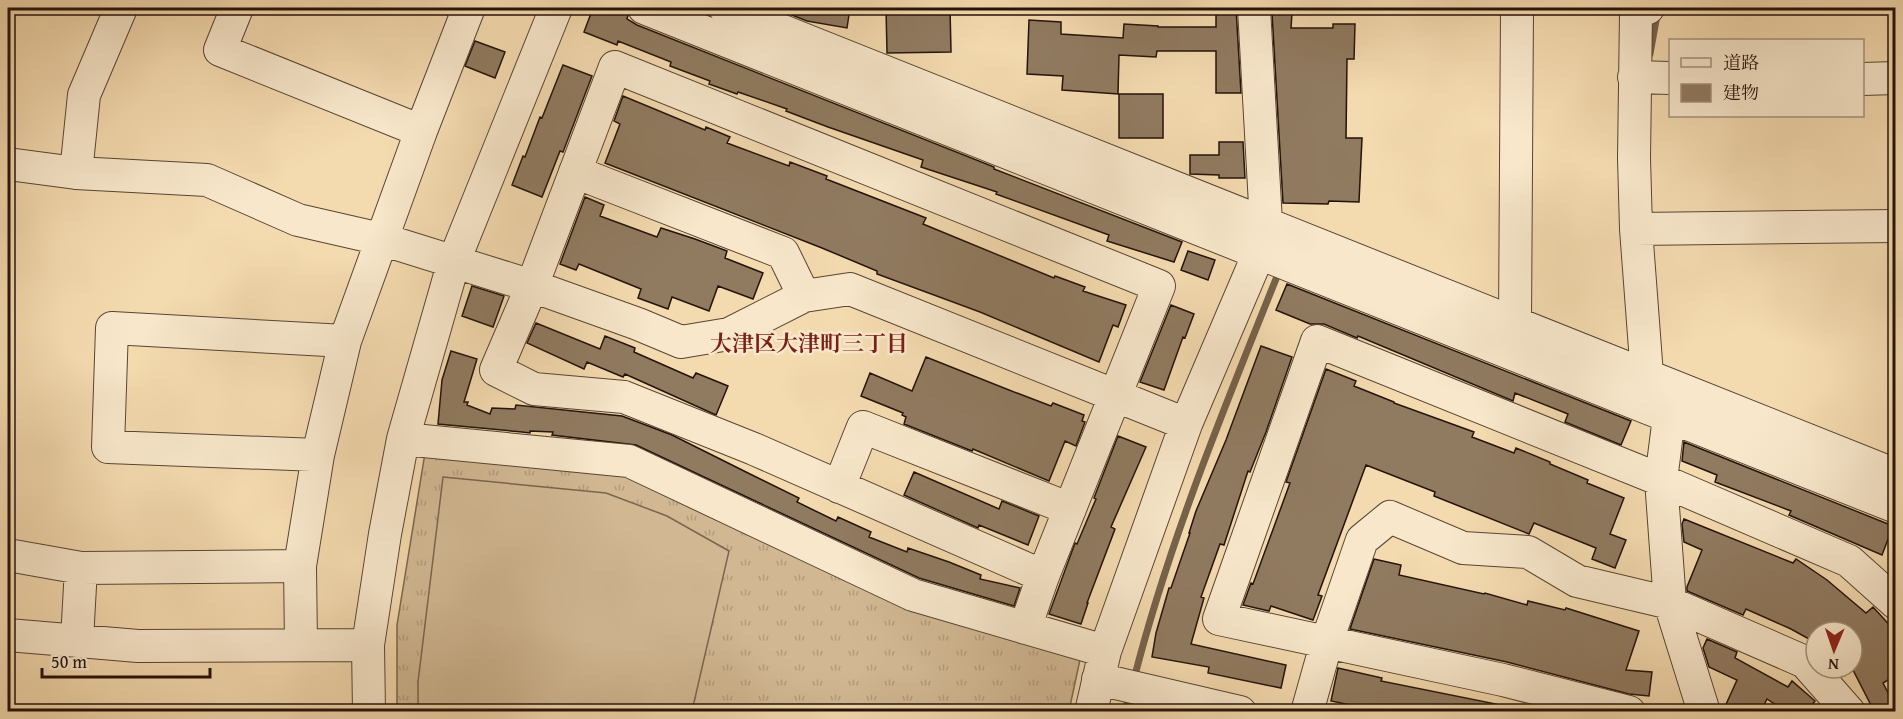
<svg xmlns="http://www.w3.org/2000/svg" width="1903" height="719" viewBox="0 0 1903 719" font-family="'Gentium Book Plus','Noto Serif JP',serif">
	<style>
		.grass { fill: url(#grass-tufts); stroke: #7a664e; stroke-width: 1.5 }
		.pitch { fill: #d1b893; stroke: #7a664e; stroke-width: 1.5 }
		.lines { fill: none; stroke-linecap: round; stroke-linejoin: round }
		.stream { stroke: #76624b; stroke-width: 7 }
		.building { fill: #907a60; stroke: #24130a; stroke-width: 1.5 }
		.minor-casing { stroke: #584533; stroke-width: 34 }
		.minor { stroke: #f8e7cb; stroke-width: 32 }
		.labels { text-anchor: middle; stroke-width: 5; stroke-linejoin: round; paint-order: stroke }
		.neighbourhood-label { font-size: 22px; font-weight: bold; fill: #7a1f14; stroke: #f8e7cb }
	</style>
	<defs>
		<pattern id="grass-tufts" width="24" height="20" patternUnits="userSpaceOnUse" patternTransform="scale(1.5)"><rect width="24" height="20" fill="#d1b893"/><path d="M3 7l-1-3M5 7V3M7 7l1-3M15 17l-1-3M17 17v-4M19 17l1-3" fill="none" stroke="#b39d7d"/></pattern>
	</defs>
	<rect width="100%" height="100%" fill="#f4daaf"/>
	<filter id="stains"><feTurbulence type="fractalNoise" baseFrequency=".00333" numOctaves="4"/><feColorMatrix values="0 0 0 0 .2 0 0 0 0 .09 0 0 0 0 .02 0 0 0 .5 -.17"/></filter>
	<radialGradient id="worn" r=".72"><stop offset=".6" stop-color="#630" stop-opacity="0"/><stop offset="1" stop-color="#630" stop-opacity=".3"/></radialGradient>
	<!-- grass -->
	<path class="grass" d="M 425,453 L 611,469 L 1081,655 L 1069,711 L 397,712 L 397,625 Z"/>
	<!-- pitch -->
	<path class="pitch" d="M 443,477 L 606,493 L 667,516 L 729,551 L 692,711 L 418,711 L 418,682 Z"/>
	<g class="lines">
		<!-- stream -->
		<path class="stream" d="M 1650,54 L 1657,15 L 1656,13
			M 1134,679 C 1170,538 1226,404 1280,269
			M 1125,712 L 1129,695"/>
	</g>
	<!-- building -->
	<path class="building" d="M 593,8 L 626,8 L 628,15 L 627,19 L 637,25 L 994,167 L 994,169 L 1182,242 L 1174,262 L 1107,241 L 1109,235 L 996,194 L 997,192 L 921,167 L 923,160 L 828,127 L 786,111 L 787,109 L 738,92 L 737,94 L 709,84 L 710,81 L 670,66 L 671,62 L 618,41 L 617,45 L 584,32 Z
		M 784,8 L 850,8 L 847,28 L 807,21 L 784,12 Z
		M 886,8 L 950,8 L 951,52 L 887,53 Z
		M 1216,8 L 1236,8 L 1241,93 L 1216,93 L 1216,51 L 1157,51 L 1156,57 L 1119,55 L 1118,94 L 1062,90 L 1063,76 L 1027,74 L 1029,20 L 1061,22 L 1061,34 L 1123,38 L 1124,24 L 1158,26 L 1158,27 L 1216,27 Z
		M 1272,13 L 1292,13 L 1291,28 L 1333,28 L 1333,24 L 1355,24 L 1354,59 L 1347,59 L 1346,138 L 1362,138 L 1359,202 L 1329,201 L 1328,204 L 1283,203 Z
		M 475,41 L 505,52 L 495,78 L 465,66 Z
		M 563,65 L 592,76 L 563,152 L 560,151 L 542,197 L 512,185 L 523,156 L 525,157 L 540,117 L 542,118 Z
		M 1119,94 L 1163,94 L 1163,138 L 1119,138 Z
		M 623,96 L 705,130 L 706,127 L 730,137 L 727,143 L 789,166 L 790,162 L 827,176 L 826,179 L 926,218 L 923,224 L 1054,278 L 1055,276 L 1085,287 L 1083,291 L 1126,305 L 1118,327 L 1113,325 L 1099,362 L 980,312 L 877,274 L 877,271 L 822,248 L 605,163 L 620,124 L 614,121 Z
		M 1219,142 L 1243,142 L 1245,178 L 1219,178 L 1219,175 L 1190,174 L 1190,155 L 1219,155 Z
		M 585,197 L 604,205 L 600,216 L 657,237 L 661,228 L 695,239 L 727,251 L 725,258 L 763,273 L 753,299 L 718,286 L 709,311 L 672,297 L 668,309 L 638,298 L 641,289 L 579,264 L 576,270 L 560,264 Z
		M 1188,251 L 1215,260 L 1208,280 L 1181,270 Z
		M 1287,284 L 1631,421 L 1621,445 L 1565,422 L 1568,414 L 1515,393 L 1513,401 L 1358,336 L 1357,338 L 1324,324 L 1310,324 L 1276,310 Z
		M 472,286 L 504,296 L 493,327 L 462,316 Z
		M 1171,305 L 1194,314 L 1185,338 L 1183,337 L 1164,390 L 1140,382 Z
		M 536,323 L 600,349 L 605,336 L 635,348 L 634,352 L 693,378 L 696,373 L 728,386 L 716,415 L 625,374 L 623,377 L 587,362 L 584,369 L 527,343 Z
		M 1261,346 L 1292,357 L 1266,432 L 1250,472 L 1248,471 L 1224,545 L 1220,544 L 1201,597 L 1204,598 L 1191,644 L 1286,665 L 1281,688 L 1208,673 L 1209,667 L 1152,657 L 1156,633 L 1169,588 L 1171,588 L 1190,533 L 1189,533 L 1196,511 L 1226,440 Z
		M 451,351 L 477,359 L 464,402 L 468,402 L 467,405 L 490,414 L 492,408 L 515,409 L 516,405 L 622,416 L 672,435 L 750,474 L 799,498 L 797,502 L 836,521 L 838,517 L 871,532 L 869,537 L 907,552 L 908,548 L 949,562 L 981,575 L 980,579 L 1020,588 L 1014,606 L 919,578 L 636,445 L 552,435 L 553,432 L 530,431 L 530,433 L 522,432 L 438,424 L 442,380 Z
		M 926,357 L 1009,390 L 1051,406 L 1053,403 L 1084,415 L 1082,421 L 1085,422 L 1076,446 L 1065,441 L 1049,481 L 973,449 L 972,451 L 904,424 L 906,417 L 902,415 L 903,413 L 861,396 L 870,373 L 912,391 Z
		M 1326,369 L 1356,381 L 1354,386 L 1394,402 L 1394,403 L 1474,432 L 1472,437 L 1514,453 L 1516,448 L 1550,462 L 1550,464 L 1588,480 L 1587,483 L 1624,498 L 1610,534 L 1626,540 L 1615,568 L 1592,559 L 1596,548 L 1534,523 L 1529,534 L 1434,496 L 1435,492 L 1366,465 L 1318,595 L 1322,596 L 1313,620 L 1271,606 L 1269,611 L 1243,605 L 1251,583 L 1253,584 L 1290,483 L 1286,482 Z
		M 1118,436 L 1146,447 L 1111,527 L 1115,529 L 1087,603 L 1088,603 L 1081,624 L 1049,614 L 1075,543 L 1077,544 L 1096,499 L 1094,498 Z
		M 1684,442 L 1893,526 L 1882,555 L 1789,515 L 1791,511 L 1715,482 L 1717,475 L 1682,461 Z
		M 914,472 L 999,509 L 1002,501 L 1039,516 L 1028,545 L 979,525 L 978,528 L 904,495 Z
		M 1684,519 L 1793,563 L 1796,559 L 1827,580 L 1866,613 L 1873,607 L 1896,632 L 1896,675 L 1883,683 L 1895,706 L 1883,711 L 1874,711 L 1852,668 L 1852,632 L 1816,632 L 1816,643 L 1791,629 L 1746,609 L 1743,615 L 1687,591 L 1687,587 L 1702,550 L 1684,542 L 1682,524 Z
		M 1374,559 L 1401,565 L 1399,575 L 1484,594 L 1485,593 L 1527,605 L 1528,601 L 1565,610 L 1566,608 L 1639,631 L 1626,670 L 1652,672 L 1649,696 L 1629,694 L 1507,662 L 1350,629 Z
		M 1707,639 L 1737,652 L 1735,658 L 1788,687 L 1792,681 L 1815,701 L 1807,711 L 1785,711 L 1767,699 L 1761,711 L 1723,711 L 1737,680 L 1709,667 L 1703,648 Z
		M 1338,668 L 1382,678 L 1381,681 L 1496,704 L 1495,711 L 1379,711 L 1331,701 Z"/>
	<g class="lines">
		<defs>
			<path id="minor" d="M 237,8 L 220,50 L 421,131
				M 644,8 L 1896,507
				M 725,8 L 1896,475
				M 1634,77 L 1670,78
				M 1862,79 L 1896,78
				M 8,164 L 76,173 L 207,180 L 298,220 L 381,239 L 532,286 L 638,324 L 681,342 L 729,334 L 804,296 L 850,289 L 1186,424
				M 575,172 L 783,253 L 804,296
				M 76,173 L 84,95 L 121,8
				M 1636,229 L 1896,226
				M 1515,323 L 1517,8
				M 1647,375 L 1636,229 L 1634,158 L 1636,13 L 1648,8
				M 1677,398 L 1669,417 L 1661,480 L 1670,603 L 1704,712
				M 403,439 L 629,461 L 913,595 L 1105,651
				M 318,455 L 108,447 L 112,328 L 345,341
				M 839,487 L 863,427 L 1070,509
				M 8,555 L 81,568 L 300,566 L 318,455 L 345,341 L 421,131 L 468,10 L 462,8
				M 300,566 L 301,645
				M 1025,628 L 1043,576 L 1159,286 L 615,67 L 532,286 L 496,370 L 534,389 L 624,397 L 754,449 L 1043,576
				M 8,635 L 138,646 L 368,645
				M 77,640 L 81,568
				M 1098,679 L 1240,712
				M 369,712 L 368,645 L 385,534 L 403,439 L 454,261 L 556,8
				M 1091,712 L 1105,651 L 1186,424 L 1259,253 L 1266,223 L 1254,8
				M 1307,712 L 1327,641 L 1362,540 L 1390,517 L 1463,548 L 1528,552 L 1577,581 L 1670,603 L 1805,662 L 1849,712
				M 1629,712 L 1503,680 L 1219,619 L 1317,341 L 1661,480 L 1849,561 L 1896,603"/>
		</defs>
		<!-- minor casing -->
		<use href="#minor" class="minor-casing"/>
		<!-- minor -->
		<use href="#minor" class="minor"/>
	</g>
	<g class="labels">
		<!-- neighbourhood labels -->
		<g class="neighbourhood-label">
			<text x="809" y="351">大津区大津町三丁目</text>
		</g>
	</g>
	<!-- margin -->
	<rect width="1903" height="719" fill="none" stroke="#f4daaf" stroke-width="30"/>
	<rect x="9" y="9" width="1885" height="701" fill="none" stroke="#24130a" stroke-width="3"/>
	<rect x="15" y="15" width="1873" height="689" fill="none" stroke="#24130a" stroke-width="1.5"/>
	<!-- legend -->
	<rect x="1669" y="39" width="195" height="78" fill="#f8e7cb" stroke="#a3927e" stroke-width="1.5"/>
	<rect x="1681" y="58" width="30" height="9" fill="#f8e7cb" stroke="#a3927e" stroke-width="1.5"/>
	<text x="1723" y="69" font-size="18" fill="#24130a">道路</text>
	<rect x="1681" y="84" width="30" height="18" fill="#907a60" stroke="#a3927e" stroke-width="1.5"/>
	<text x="1723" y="99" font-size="18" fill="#24130a">建物</text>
	<!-- north arrow -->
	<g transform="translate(1834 650) rotate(182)"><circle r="28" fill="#f8e7cb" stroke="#a3927e" stroke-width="1.5"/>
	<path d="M0-4.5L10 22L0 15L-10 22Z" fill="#8f2418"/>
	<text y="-9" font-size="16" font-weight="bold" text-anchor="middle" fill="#24130a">N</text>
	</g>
	<!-- scale -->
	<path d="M42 668v9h168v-9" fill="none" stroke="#24130a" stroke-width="3"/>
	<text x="51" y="668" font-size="18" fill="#24130a" stroke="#f8e7cb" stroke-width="4.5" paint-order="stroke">50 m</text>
	<rect width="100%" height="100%" filter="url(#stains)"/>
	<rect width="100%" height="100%" fill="url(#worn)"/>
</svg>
